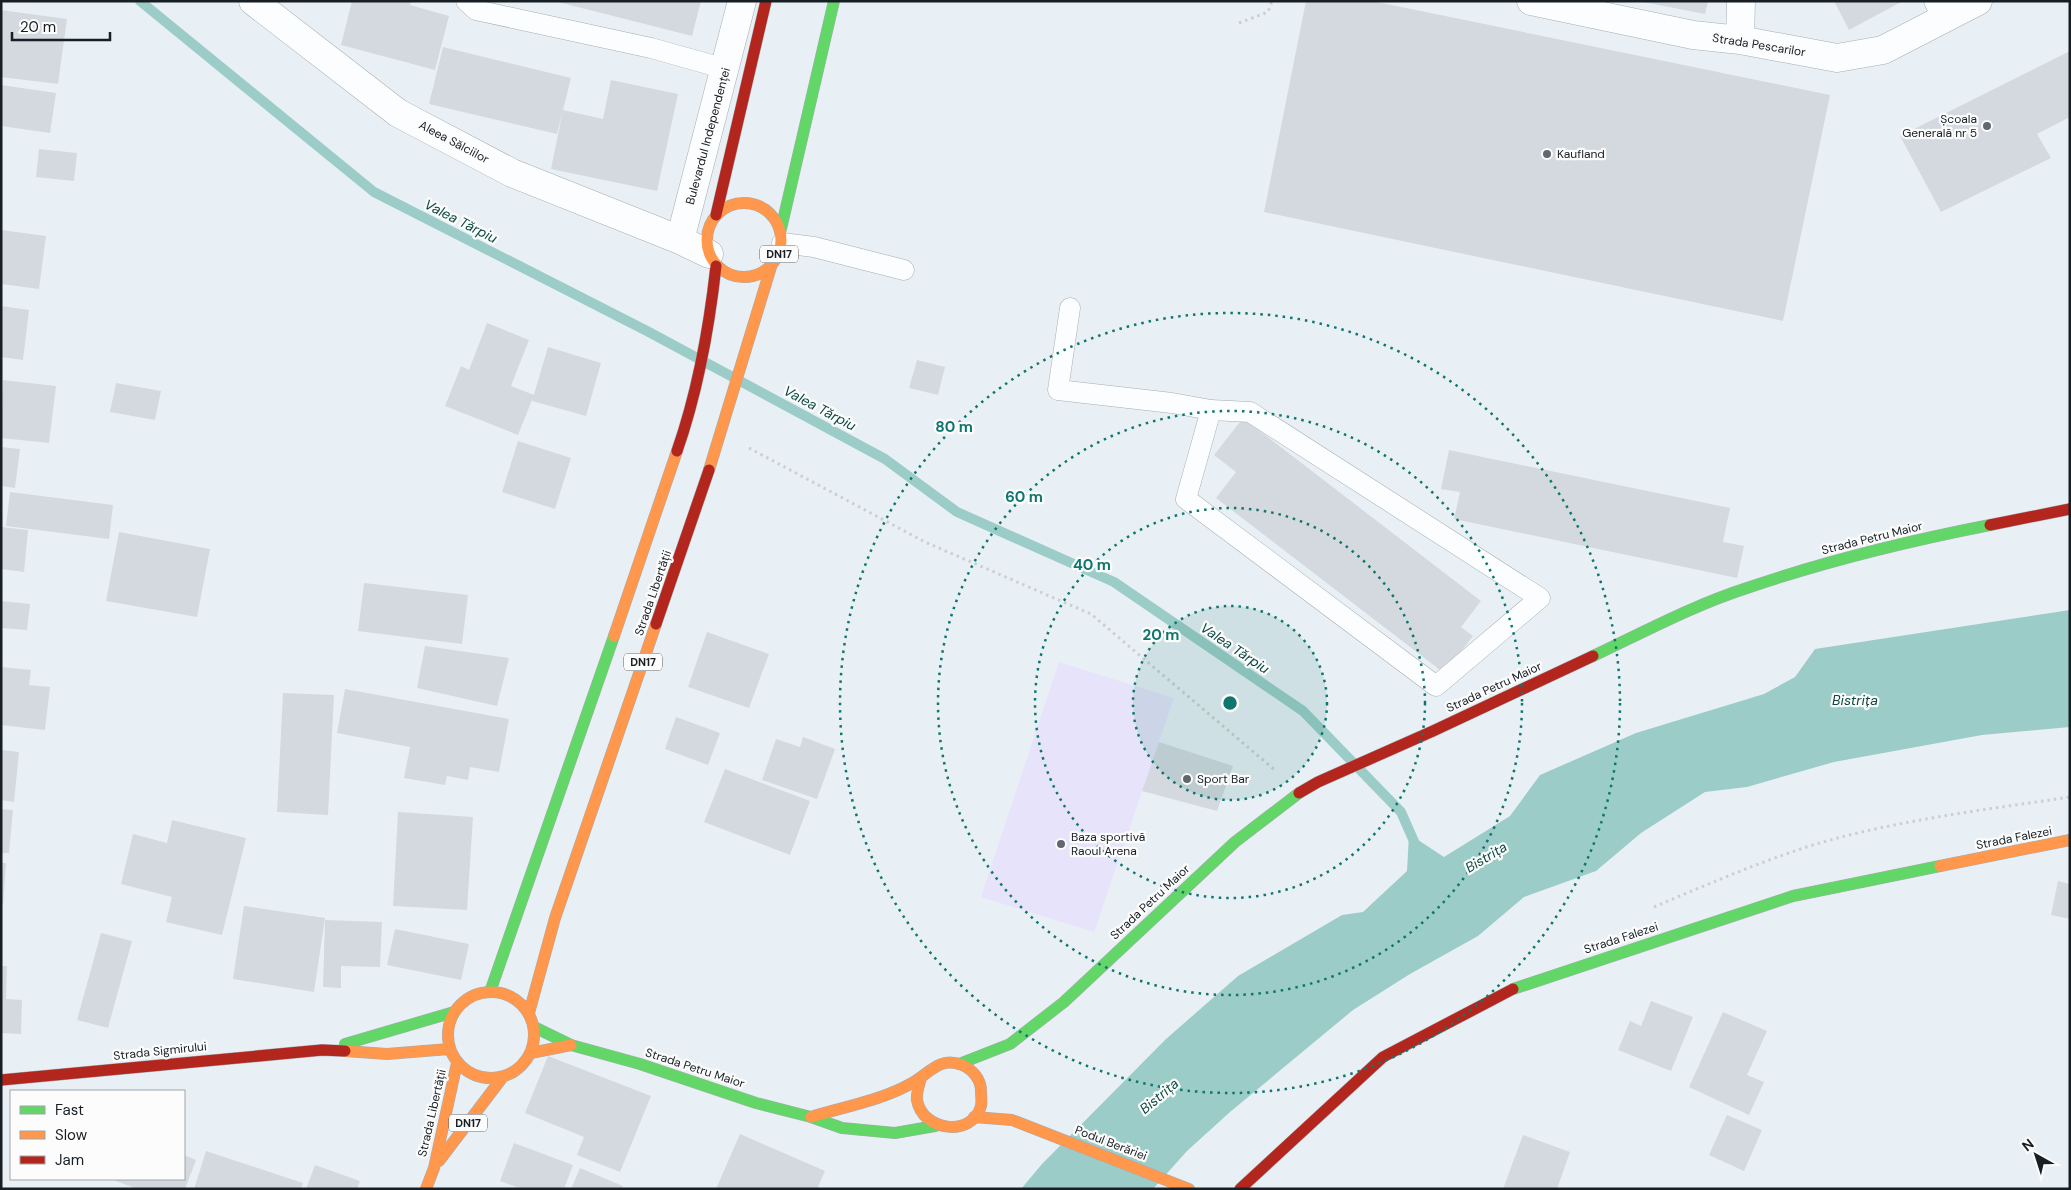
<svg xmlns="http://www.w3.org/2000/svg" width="2071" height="1190" viewBox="0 0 2071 1190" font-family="'DM Sans',sans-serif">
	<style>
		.green { fill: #e6e3fa }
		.water { fill: #9cccc7 }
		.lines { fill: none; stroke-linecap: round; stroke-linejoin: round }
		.stream { stroke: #9cccc7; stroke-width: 10 }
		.building { fill: #d4d9e0 }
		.lane-casing { stroke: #a6adb2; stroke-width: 21 }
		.street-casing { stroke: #a6adb2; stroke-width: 29 }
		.fast-casing { stroke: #a6adb2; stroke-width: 12 }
		.slow-casing { stroke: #a6adb2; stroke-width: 12 }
		.jam-casing { stroke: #a6adb2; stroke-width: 12 }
		.path { stroke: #cbcfd1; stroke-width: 3; stroke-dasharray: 2.5 4; stroke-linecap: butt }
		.lane { stroke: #fcfdfe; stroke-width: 20 }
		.street { stroke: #fcfdfe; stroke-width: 28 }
		.fast { stroke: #63d668; stroke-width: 11 }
		.slow { stroke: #ff974d; stroke-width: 11 }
		.jam { stroke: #b3261e; stroke-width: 11 }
		.ring { fill: none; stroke: #0f766e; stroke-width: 2.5; stroke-dasharray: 2.5 5 }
		.poi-dot { fill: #60686e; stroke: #fcfcfc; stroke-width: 2 }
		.labels { text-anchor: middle; stroke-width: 4.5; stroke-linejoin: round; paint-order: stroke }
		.shield { fill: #fcfcfc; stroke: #5c6166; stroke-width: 1 }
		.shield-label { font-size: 11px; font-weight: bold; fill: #171f25 }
		.street-label { font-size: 12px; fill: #171f25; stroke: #fcfcfc }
		.poi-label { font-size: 12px; fill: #171f25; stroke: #fcfcfc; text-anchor: start }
		.water-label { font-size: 14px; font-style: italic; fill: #0d4942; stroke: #fcfcfc }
		.centre { fill: #0f766e; stroke: #fcfcfc; stroke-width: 2.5 }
		.ring-label { font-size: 15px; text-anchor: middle; font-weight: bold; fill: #0f766e; stroke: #fcfcfc; stroke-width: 4.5; stroke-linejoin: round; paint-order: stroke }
	</style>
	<rect width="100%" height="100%" fill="#e9f0f5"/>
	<!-- green -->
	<path class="green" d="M 1059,662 L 1174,698 L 1094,932 L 981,897 Z"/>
	<!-- water -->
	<path class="water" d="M 2070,610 L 2070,727 L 1982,735 L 1834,762 L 1747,787 L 1705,792 L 1641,833 L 1596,871 L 1524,897 L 1478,936 L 1410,974 L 1353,1010 L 1230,1112 L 1187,1151 L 1153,1189 L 1021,1189 L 1042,1164 L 1166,1039 L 1238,976 L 1342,915 L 1363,912 L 1407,871 L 1409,834 L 1444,857 L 1510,816 L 1540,775 L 1636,733 L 1764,694 L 1795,677 L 1815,649 Z"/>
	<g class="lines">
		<!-- stream -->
		<path class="stream" d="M 140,1 L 374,192 L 647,331 L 885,459 L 957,512 L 1114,582 L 1303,711 L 1401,812 L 1416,846"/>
	</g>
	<!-- building -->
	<path class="building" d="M 352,1 L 411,1 L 410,5 L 449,16 L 435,70 L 341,45 Z
		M 554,1 L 701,1 L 692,36 Z
		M 1306,1 L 1372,1 L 1830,95 L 1783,321 L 1264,212 Z
		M 1638,1 L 1708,1 L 1705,14 Z
		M 1834,1 L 1903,1 L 1849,30 Z
		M 1,10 L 67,19 L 58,84 L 1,77 Z
		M 443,47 L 571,78 L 557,134 L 429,104 Z
		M 2070,51 L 2070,117 L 2037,134 L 2051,158 L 1941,212 L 1900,136 Z
		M 611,80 L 678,94 L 657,191 L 551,169 L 563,110 L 603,119 Z
		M 1,85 L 56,93 L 50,133 L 1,126 Z
		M 39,149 L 77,153 L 74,181 L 36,177 Z
		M 1,230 L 46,236 L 39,289 L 1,284 Z
		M 1,306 L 29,310 L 23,360 L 1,357 Z
		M 487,323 L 529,340 L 511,386 L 534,395 L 518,435 L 445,406 L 461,366 L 469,370 Z
		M 548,347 L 601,363 L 586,416 L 532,401 Z
		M 917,360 L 945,367 L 938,395 L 909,388 Z
		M 3,380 L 56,386 L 49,443 L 1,438 Z
		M 116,383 L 161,391 L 155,420 L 110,412 Z
		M 1243,418 L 1481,601 L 1461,627 L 1473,636 L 1444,673 L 1216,498 L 1236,472 L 1214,455 Z
		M 518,441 L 571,458 L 555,509 L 502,492 Z
		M 1,447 L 20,449 L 15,488 L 1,486 Z
		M 1449,450 L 1730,508 L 1723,542 L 1744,546 L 1737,578 L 1454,519 L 1460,492 L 1441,489 Z
		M 10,492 L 113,505 L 109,539 L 6,526 Z
		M 1,527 L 28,530 L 24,572 L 1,569 Z
		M 119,532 L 210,549 L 197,617 L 106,601 Z
		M 364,583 L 468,595 L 462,644 L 358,631 Z
		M 1,601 L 30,604 L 27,630 L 1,628 Z
		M 707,632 L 769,654 L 749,708 L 688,687 Z
		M 425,646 L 509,658 L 497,706 L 417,688 Z
		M 1,667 L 31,670 L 29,685 L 50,687 L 45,730 L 1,725 Z
		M 345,689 L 509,719 L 499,772 L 470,767 L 468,780 L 447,776 L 445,785 L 404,778 L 410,747 L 337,733 Z
		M 283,693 L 334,695 L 328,815 L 277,812 Z
		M 676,717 L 720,733 L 708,765 L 665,749 Z
		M 803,737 L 835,749 L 817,799 L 762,780 L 776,739 L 800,747 Z
		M 1159,742 L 1233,766 L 1217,811 L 1142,791 Z
		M 1,750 L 19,752 L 14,802 L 1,800 Z
		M 725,769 L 810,801 L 790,855 L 704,822 Z
		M 1,809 L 13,810 L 9,853 L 1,853 Z
		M 398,812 L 473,817 L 467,910 L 393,906 Z
		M 172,820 L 246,838 L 222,935 L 166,922 L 172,897 L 121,884 L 133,834 L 167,843 Z
		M 1,863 L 6,863 L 3,905 L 1,905 Z
		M 2058,881 L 2070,884 L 2070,919 L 2051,915 Z
		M 244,906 L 325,918 L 314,992 L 233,979 Z
		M 325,920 L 382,922 L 380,967 L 341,966 L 341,988 L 323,987 Z
		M 395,929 L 469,944 L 461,980 L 387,965 Z
		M 101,933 L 132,941 L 108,1028 L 77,1020 Z
		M 1,966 L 7,966 L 6,999 L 22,1000 L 21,1034 L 1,1033 Z
		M 1651,1001 L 1693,1017 L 1671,1071 L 1618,1050 L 1630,1021 L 1641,1026 Z
		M 1723,1012 L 1767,1031 L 1747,1075 L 1764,1082 L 1749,1115 L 1689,1087 Z
		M 548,1056 L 651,1096 L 620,1172 L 577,1155 L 584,1137 L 525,1113 Z
		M 1727,1115 L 1762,1130 L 1744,1171 L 1709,1155 Z
		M 740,1134 L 825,1171 L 817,1189 L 716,1189 Z
		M 1523,1135 L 1570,1152 L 1557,1189 L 1503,1189 Z
		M 514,1143 L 573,1165 L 564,1189 L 522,1189 L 500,1181 Z
		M 206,1151 L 303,1183 L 301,1189 L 194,1189 Z
		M 184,1155 L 196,1160 L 185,1189 L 137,1189 L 111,1179 L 184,1179 Z
		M 315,1165 L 360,1181 L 357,1189 L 306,1189 Z
		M 580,1168 L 623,1186 L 622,1189 L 571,1189 Z"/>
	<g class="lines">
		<defs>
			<path id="lane" d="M 466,1 L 476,10 L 651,48 L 726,69
				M 1934,1 L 1943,19
				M 782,243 L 814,247 L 904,270
				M 1070,308 L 1058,390 L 1172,403 L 1211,410 L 1250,412 L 1540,598 L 1436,686 L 1186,499 L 1211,410"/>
			<path id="street" d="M 253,1 L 398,113 L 512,173 L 680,240
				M 1531,1 L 1693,35 L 1740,40 L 1837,58 L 1883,50 L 1978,1
				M 1740,40 L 1741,1
				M 709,254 L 680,240 L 742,1"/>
			<path id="fast" d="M 781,229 L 834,1
				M 1593,656 C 1644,632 1694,605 1747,588 C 1826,561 1908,541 1990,525
				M 1513,989 L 1793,896 L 1940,866
				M 490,992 L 614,636
				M 534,1027 L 571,1045 L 640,1064 L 756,1103 L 811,1117 L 842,1128 L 895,1133 L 935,1126
				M 345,1044 L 454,1012
				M 959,1064 L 1010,1044 L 1064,1002 L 1235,842 L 1299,793"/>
			<path id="slow" d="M707 240a37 37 0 1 1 74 0a37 37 0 1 1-74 0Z
				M 709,470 L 771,267
				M 614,636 L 677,451
				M 1940,866 L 2070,840
				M448 1035a43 43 0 1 1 86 0a43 43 0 1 1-86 0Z
				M 529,1013 L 555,918 L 656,624
				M 345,1051 L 387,1054 L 449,1049
				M 531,1053 L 571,1045
				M 811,1117 C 843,1107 883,1100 912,1083 C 929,1074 939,1056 962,1065 C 972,1069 981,1079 981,1091 C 981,1095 982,1102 981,1106 C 972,1138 922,1131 917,1100 C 916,1094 919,1085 921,1078
				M 974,1117 L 1012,1120 L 1189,1189
				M 439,1161 L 502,1078
				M 426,1189 L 434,1168 L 457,1063"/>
			<path id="jam" d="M 716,215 L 766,1
				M 677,451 C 698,391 709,329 716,266
				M 1990,525 L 2070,509
				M 656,624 L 709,470
				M 1299,793 L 1318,782 L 1433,731 L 1593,656
				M 1,1080 L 322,1050 L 345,1051
				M 1240,1189 L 1383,1057 L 1513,989"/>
		</defs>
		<!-- lane casing -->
		<use href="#lane" class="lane-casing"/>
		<!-- street casing -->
		<use href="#street" class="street-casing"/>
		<!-- fast casing -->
		<use href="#fast" class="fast-casing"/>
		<!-- slow casing -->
		<use href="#slow" class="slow-casing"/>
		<!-- jam casing -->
		<use href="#jam" class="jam-casing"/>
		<!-- path -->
		<path class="path" d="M 1239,23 L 1268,12 L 1272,1
			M 749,448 L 925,542 L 1091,614 L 1276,771
			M 1654,907 C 1706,885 1759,862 1813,845 C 1896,820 1984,810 2070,797"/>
		<!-- lane -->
		<use href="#lane" class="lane"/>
		<!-- street -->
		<use href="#street" class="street"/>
		<!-- fast -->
		<use href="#fast" class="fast"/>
		<!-- slow -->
		<use href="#slow" class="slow"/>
		<!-- jam -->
		<use href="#jam" class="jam"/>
	</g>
	<!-- distance rings -->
	<circle cx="1230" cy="703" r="97" fill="#0f766e" fill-opacity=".12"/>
	<g class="ring">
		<circle cx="1230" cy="703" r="97"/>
		<circle cx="1230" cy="703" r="195"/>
		<circle cx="1230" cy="703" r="292"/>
		<circle cx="1230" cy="703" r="390"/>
	</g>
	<!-- markers -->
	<g class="poi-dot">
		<circle cx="1987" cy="126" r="5"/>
		<circle cx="1547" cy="154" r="5"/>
		<circle cx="1187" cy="779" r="5"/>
		<circle cx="1061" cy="844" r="5"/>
	</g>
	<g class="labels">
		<!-- shield labels -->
		<g class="shield">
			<rect x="760" y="245.5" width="38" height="17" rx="4"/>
			<rect x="624" y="653.5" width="38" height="17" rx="4"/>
			<rect x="449" y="1114.5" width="38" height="17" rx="4"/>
		</g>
		<g class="shield-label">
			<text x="779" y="258">DN17</text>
			<text x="643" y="666">DN17</text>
			<text x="468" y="1127">DN17</text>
		</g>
		<!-- street labels -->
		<g class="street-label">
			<text transform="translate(1759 45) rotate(9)" y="4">Strada Pescarilor</text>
			<text transform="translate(708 136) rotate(-75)" y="4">Bulevardul Independenței</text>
			<text transform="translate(454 142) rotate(28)" y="4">Aleea Sălciilor</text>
			<text transform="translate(1872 538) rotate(-14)" y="4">Strada Petru Maior</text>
			<text transform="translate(653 593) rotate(-71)" y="4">Strada Libertății</text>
			<text transform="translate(1494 687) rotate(-25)" y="4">Strada Petru Maior</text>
			<text transform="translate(2014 838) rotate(-11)" y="4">Strada Falezei</text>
			<text transform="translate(1150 902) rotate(-43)" y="4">Strada Petru Maior</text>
			<text transform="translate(1621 938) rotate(-18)" y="4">Strada Falezei</text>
			<text transform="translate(160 1051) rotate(-6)" y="4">Strada Sigmirului</text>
			<text transform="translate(695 1068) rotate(18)" y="4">Strada Petru Maior</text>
			<text transform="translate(432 1113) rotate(-77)" y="4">Strada Libertății</text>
			<text transform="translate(1111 1143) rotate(21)" y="4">Podul Berăriei</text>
		</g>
		<!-- poi labels -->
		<g class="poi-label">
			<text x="1977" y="123" text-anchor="end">Școala<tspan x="1977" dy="14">Generală nr 5</tspan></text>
			<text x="1557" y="158">Kaufland</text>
			<text x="1197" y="783">Sport Bar</text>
			<text x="1071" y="841">Baza sportivă<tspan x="1071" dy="14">Raoul Arena</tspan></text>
		</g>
		<!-- water labels -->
		<g class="water-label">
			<text transform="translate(461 221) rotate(27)" y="5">Valea Tărpiu</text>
			<text transform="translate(820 408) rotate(28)" y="5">Valea Tărpiu</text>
			<text transform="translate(1235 648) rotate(34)" y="5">Valea Tărpiu</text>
			<text x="1855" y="705">Bistrița</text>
			<text transform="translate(1486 857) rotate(-31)" y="5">Bistrița</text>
			<text transform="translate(1159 1096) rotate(-40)" y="5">Bistrița</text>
		</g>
	</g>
	<circle cx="1230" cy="703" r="8" class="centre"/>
	<g class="ring-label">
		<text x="954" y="432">80 m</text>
		<text x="1024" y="502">60 m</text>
		<text x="1092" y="570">40 m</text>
		<text x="1161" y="640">20 m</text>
	</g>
	<!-- border -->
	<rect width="2071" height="1190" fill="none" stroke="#171f25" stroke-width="5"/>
	<!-- legend -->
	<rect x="10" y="1090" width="175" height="90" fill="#fcfcfc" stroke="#a0a4a6"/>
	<rect x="20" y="1106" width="25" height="8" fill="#63d668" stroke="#a0a4a6"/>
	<text x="55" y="1115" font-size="15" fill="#171f25">Fast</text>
	<rect x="20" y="1131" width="25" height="8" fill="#ff974d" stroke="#a0a4a6"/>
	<text x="55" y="1140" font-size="15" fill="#171f25">Slow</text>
	<rect x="20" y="1156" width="25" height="8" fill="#b3261e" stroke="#a0a4a6"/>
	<text x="55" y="1165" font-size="15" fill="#171f25">Jam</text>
	<!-- north arrow -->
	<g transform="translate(2036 1155) rotate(321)" stroke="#fcfcfc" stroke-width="4" paint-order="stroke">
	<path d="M0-4L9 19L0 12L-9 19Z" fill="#171f25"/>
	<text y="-8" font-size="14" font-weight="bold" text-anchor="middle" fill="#171f25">N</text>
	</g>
	<!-- scale -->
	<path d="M12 32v8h98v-8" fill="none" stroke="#171f25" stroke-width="2.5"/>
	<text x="20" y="32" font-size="15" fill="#171f25" stroke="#fcfcfc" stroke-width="4" paint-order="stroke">20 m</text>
</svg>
